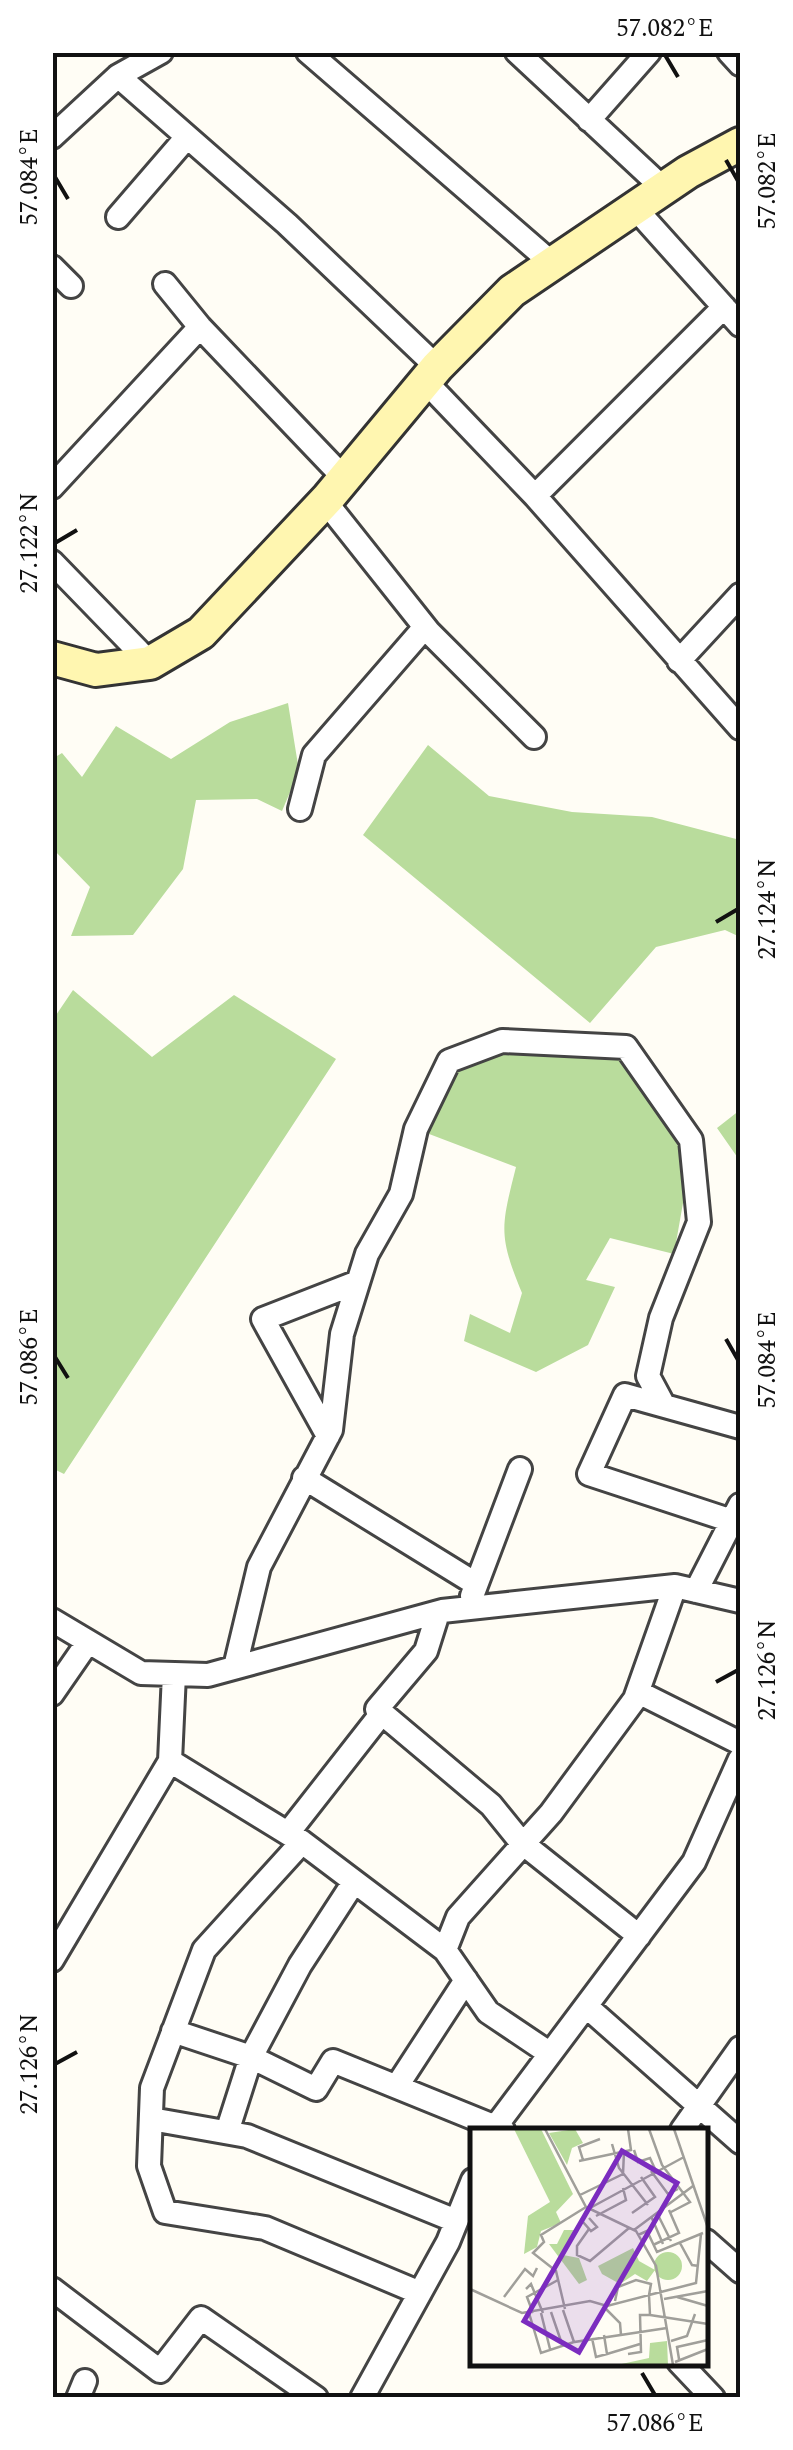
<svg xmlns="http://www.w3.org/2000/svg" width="793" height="2450" viewBox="0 0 793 2450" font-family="Spectral,serif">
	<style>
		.forest { fill: #b9dc9c }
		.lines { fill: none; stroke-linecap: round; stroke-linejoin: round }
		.street-casing { stroke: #444; stroke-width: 28 }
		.secondary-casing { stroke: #333; stroke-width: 38 }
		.street { stroke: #fff; stroke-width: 22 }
		.secondary { stroke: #fff6b0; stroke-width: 32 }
		.ticks { fill: none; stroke: #111; stroke-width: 4 }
		.inset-road { fill: none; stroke: #a09f9a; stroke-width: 2.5 }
		.view { fill: #7b2cbf; fill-opacity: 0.15; stroke: #7b2cbf; stroke-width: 5 }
		.inset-edge { fill: none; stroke: #111; stroke-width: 5 }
		.neatline { fill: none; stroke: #111; stroke-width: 4 }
		.ticks-label { font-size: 25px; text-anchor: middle; fill: #111 }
	</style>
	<rect width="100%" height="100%" fill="#fffdf5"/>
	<!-- forest -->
	<path class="forest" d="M 288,703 L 299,771 L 282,811 L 257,799 L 196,800 L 183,869 L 133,935 L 71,936 L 90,887 L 53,849 L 52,759 L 62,753 L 82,777 L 116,726 L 171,759 L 230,722 Z
		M 428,745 L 489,796 L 572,812 L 652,817 L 740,840 L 740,937 L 725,930 L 656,947 L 590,1023 L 363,835 Z
		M 73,990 L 152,1057 L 234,995 L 336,1059 L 64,1474 L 52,1468 L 52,1021 Z
		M 502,1041 L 626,1047 L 692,1152 L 674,1254 L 610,1238 L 586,1280 L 615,1287 L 588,1345 L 536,1372 L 464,1341 L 470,1314 L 510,1333 L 522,1293 C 498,1235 501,1227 516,1167 L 416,1129 L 449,1061 Z
		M 740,1110 L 740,1161 L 717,1128 Z"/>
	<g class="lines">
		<defs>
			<path id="street" d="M 308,52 L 553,264
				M 517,52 L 664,189
				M 729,52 L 740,64
				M 118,76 L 161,52
				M 589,120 L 649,52
				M 52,137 L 118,76 L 287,224 L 437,367
				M 635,208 L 740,325
				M 118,217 L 187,137
				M 52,267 L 71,286
				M 165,284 L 200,327 L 344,478
				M 425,381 L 535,496 L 740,728
				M 52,487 L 200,327
				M 535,496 L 724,307
				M 325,501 L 429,632 L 534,737
				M 52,562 L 150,663
				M 679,661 L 740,595
				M 300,809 L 314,755 L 425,627
				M 328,1436 L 263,1319 L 358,1282
				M 304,1478 L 476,1584
				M 732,1521 L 589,1474 L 625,1395 L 740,1427
				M 696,1591 L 740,1505
				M 472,1596 L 520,1469
				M 438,1613 L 426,1651 L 377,1709 L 491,1805 L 521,1842 L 639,1936
				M 52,1620 L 141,1673 L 208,1675 L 442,1611 L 675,1586 L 740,1601
				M 235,1667 L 259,1567 L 331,1430 L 342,1334 L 367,1254 L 401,1194 L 416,1129 L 449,1061 L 502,1041 L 626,1047 L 691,1140 L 699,1222 L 661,1318 L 648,1376 L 663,1404
				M 638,1692 L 740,1743
				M 52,1694 L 88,1642
				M 170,1761 L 302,1842 L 445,1950
				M 288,1833 L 382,1713
				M 302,1842 L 204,1950 L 152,2088 L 149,2166 L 165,2212 L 265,2228 L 420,2293
				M 52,1960 L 170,1761 L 174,1674
				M 586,2006 L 740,2142
				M 173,2031 L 251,2057 L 316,2089 L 333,2061 L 503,2130
				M 549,2053 L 488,2012 L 445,1950 L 458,1917 L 551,1813 L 635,1699 L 675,1586
				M 397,2086 L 466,1980
				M 151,2119 L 247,2136 L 456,2221
				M 493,2130 L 694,1862 L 740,1759
				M 682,2130 L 740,2048
				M 227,2132 L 251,2057 L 300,1965 L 354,1882
				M 706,2241 L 740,2271
				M 52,2289 L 160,2371 L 201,2318 L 316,2398
				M 679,2362 L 713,2398
				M 78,2398 L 85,2381
				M 362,2398 L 448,2242 L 473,2180"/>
			<path id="secondary" d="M 52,658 L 96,670 L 150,663 L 201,633 L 328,498 L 437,367 L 512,291 L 688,172 L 740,144"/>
		</defs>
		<!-- street casing -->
		<use href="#street" class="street-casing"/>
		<!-- secondary casing -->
		<use href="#secondary" class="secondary-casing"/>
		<!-- street -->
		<use href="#street" class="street"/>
		<!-- secondary -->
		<use href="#secondary" class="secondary"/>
	</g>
	<!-- ticks -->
	<path class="ticks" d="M 665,55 L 678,77M 726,160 L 738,181M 55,177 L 68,199M 55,543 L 77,530M 716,922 L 738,909M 726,1339 L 738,1360M 55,1357 L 68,1378M 716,1682 L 738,1670M 55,2064 L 77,2052M 642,2373 L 655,2395"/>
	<!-- overview -->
	<g transform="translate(470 2128)">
		<rect width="238" height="238" fill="#fffdf5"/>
		<path d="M 44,1 L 71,1 L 103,66 L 86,84 L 91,95 L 71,103 L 67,119 L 54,126 L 58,88 L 80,74 ZM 105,1 L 113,15 L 102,20 L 97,37 L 79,5 ZM 94,102 L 109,102 L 93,127 L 109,130 L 117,152 L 109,156 L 79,116 L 87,116 ZM 163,120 L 169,133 L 185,142 L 177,153 L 165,146 L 150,156 L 132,146 L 128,138 ZM184 138a14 14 0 1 1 28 0a14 14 0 1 1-28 0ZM 197,213 L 198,237 L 147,237 L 179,230 L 180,215 Z" fill="#b9dc9c"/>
		<path class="inset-road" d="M 75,1 L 116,79 L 166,103 L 186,138 L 203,237M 179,1 L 192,37 L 220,74 L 201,84M 204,1 L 238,100M 142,16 L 149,40 L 178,77M 164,22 L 168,34 L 180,30 L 185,41M 113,32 L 109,19 L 130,11M 109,33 L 161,22 L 158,1M 181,43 L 198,66 L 208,61M 110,67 L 153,46 L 154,24M 120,80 L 214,29M 162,85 L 185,69 L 171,49M 187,85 L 201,113M 126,88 L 156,72 L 153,60M 181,88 L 193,116M 113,94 L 121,103 L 127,99 L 119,90M 119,101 L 107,118 L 107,127 L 120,133 L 159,100M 164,102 L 223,58M 168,107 L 177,103 L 187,124 L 233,105M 210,115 L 222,137 L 229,138M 183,117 L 209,105 L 199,82M 0,161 L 52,185 L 120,173 L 137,178 L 179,167 L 180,187M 56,161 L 61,156 L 73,185M 34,169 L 55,141 L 63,148 L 67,140M 207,169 L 238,178M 194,171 L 238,163M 145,173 L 148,159 L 166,152 L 181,156 L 179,167 L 226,155 L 231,106M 134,179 L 150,195 L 151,207M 95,181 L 86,143 L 63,125 L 74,114 L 71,107 L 116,79M 93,182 L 104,214 L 197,200M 81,184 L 92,216M 59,185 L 71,225 L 104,214M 63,185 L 57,169 L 88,152M 71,185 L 80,221M 180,187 L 238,196M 122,210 L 126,229 L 137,226 L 134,207M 201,213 L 217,208 L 225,186M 137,226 L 170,216M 158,226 L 171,224 L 170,187 L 180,187M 209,231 L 207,219 L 238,212M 205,234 L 238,221"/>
		<path class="view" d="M 152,23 L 207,55 L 109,224 L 54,193 Z"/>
		<rect width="238" height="238" class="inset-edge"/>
	</g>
	<!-- border -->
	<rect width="793" height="2450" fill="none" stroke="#ffffff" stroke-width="110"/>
	<rect x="55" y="55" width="683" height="2340" class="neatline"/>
	<g class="ticks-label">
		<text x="665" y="36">57.082°E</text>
		<text transform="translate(28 177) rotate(-90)" y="9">57.084°E</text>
		<text transform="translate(766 181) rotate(-90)" y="9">57.082°E</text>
		<text transform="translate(28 543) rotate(-90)" y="9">27.122°N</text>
		<text transform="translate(766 909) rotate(-90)" y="9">27.124°N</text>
		<text transform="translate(28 1357) rotate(-90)" y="9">57.086°E</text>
		<text transform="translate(766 1360) rotate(-90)" y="9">57.084°E</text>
		<text transform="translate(766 1670) rotate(-90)" y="9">27.126°N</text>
		<text transform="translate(28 2064) rotate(-90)" y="9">27.126°N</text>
		<text x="655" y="2431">57.086°E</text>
	</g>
</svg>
